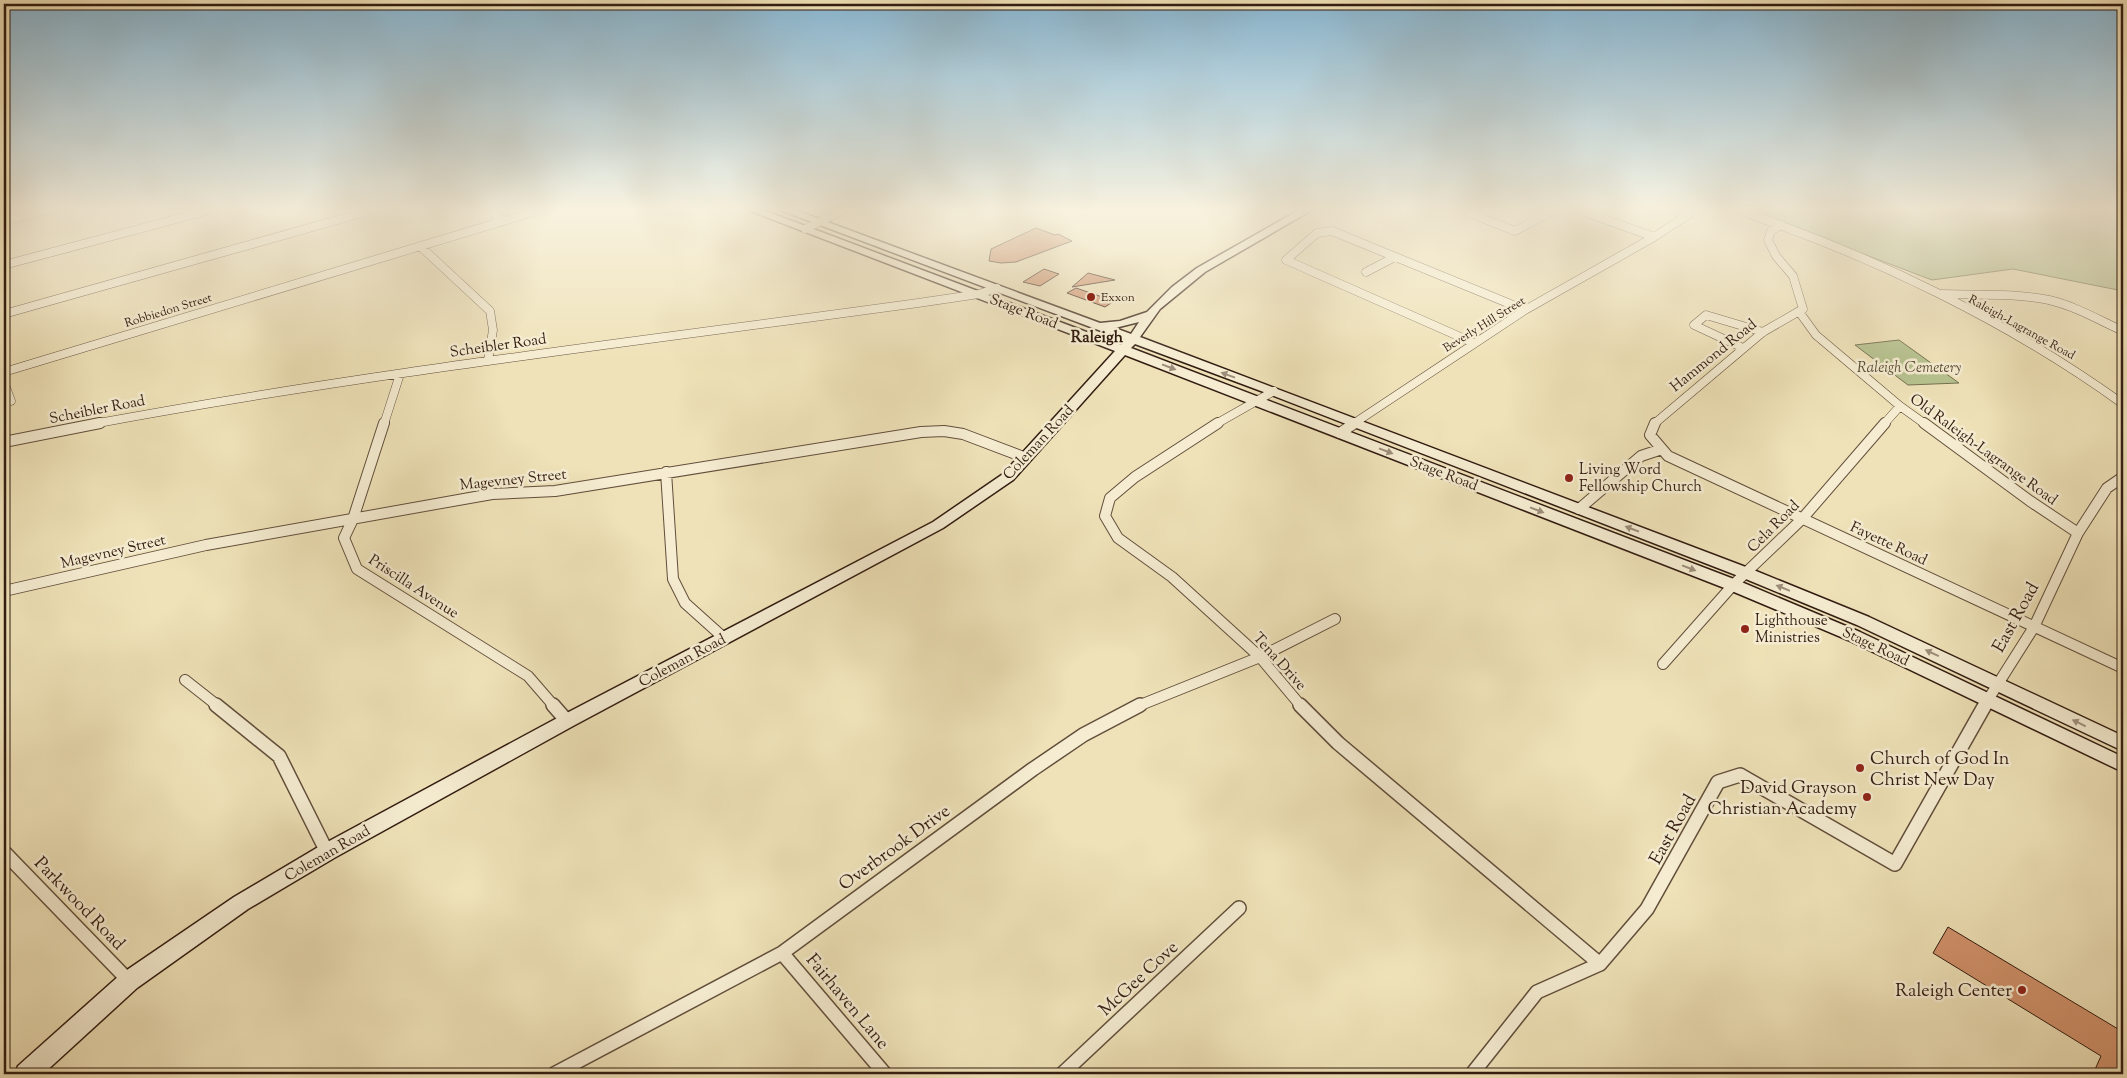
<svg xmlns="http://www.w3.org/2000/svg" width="2127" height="1078" viewBox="0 0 2127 1078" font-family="'Sorts Mill Goudy',serif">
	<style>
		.green { fill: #b7c390; stroke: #747050 }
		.building { fill: #d1926c; stroke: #321c11 }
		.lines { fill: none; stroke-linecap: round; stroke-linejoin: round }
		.street-far2-casing { stroke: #614e3b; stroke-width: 9 }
		.street-far1-casing { stroke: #614e3b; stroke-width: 12 }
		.street-casing { stroke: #614e3b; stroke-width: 16 }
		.secondary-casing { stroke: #321c11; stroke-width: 3 }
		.street-far2 { stroke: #f5ecd1; stroke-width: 8 }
		.street-far1 { stroke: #f5ecd1; stroke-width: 10 }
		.street { stroke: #f5ecd1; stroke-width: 13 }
		.secondary { fill: #f5ecd1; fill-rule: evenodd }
		.oneway { fill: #9d8e7b }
		.poi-dot { fill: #8f2418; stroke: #f5ecd1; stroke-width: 2 }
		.labels { text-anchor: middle; stroke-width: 5; stroke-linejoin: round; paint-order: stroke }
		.far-poi-label { font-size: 12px; fill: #321c11; stroke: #f5ecd1; text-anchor: start }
		.far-street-label { font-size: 12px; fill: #321c11; stroke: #f5ecd1 }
		.street-label { font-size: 15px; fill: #321c11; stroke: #f5ecd1 }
		.park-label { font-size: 15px; font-style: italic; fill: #5a4e37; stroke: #f5ecd1 }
		.poi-label { font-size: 15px; fill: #321c11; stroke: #f5ecd1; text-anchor: start }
		.far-district-label { font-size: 16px; font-weight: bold; fill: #321c11; stroke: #f5ecd1 }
		.near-street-label { font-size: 18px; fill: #321c11; stroke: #f5ecd1 }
		.near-poi-label { font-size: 18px; fill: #321c11; stroke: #f5ecd1; text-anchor: end }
	</style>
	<rect width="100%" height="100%" fill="#efe2b8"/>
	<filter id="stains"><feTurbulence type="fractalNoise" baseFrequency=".004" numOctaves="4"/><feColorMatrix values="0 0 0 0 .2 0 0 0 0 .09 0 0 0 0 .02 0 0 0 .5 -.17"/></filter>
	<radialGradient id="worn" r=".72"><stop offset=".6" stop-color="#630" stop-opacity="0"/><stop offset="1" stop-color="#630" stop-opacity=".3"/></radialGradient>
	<!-- green -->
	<path class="green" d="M 1747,210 L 2123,210 L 2123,291 L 2013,269 L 1932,280 Z
		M 1899,340 L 1959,383 L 1908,385 L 1855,345 Z"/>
	<!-- building -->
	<path class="building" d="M 1036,228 L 1055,235 L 1058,234 L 1072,241 L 1016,262 L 1001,263 L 989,261 L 991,249 Z
		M 1044,269 L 1059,274 L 1040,286 L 1023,282 Z
		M 1088,273 L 1115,280 L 1072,287 Z
		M 1076,288 L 1114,301 L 1105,307 L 1067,293 Z
		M 1948,927 L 2123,1032 L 2123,1074 L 2093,1074 L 2101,1056 L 1933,953 Z"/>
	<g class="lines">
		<defs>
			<path id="street-far2" d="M 490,210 L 503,221
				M 1462,210 L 1515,231 L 1554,210
				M 1737,210 C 1871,255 2008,321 2123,404
				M 1587,213 L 1654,237
				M 4,221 L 47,210
				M 1781,225 L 1771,231 L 1768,240 L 1776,256 L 1793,276 L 1803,309 L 1800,313 L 1816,335 L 1900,406 L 1925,424
				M 805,229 L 843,210
				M 420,246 L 490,311 L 493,330 L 488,360
				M 4,265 L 210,210
				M 1366,272 L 1395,257
				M 1942,294 C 1977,295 2014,293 2049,300 C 2075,306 2099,320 2123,331
				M 4,314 L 373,210
				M 1474,343 L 1286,260 L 1317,233 L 1332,231 L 1525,310
				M 1743,348 L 1694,325 L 1706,315 L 1763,332
				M 4,372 L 540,210
				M 4,382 L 11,401
				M 93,424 C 366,373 642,341 918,303 L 979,294 L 997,288
				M 384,424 L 400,374
				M 1216,424 L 1274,391
				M 1353,424 L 1525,310 L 1654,237 L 1695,210
				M 1654,424 L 1763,332 L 1803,309
				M 1884,424 L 1900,406"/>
			<path id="street-far1" d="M 384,423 L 353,519 L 344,538 L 357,569 L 528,676 L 554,706
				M 1218,423 L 1135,477 L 1110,498 L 1105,516 L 1118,538 L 1172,577 L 1260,657 L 1301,706
				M 1655,423 L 1650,435 L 1668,456 L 2123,668
				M 1924,423 L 2030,501 L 2078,533
				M 1340,433 L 1355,423
				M 4,442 L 100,423
				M 666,472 L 673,579 L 685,603 L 724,638
				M 1579,509 L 1641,456 L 1662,449
				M 4,591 L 206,545 L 492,494 L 555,491 L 921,432 L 944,431 L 963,434 L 1026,458
				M 1663,664 L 1733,585 L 1802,519 L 1885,423
				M 185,680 L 218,706
				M 1138,706 L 1260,657 L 1335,619
				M 1984,706 L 2034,627 L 2078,533 L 2107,488 L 2123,477"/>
			<path id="street" d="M 216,705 L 279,756 L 327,852
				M 553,705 L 567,721
				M 1300,705 L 1338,743 L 1600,964
				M 4,852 L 129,981
				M 782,953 L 885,1074
				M 554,1074 L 782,953 L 1033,769 L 1083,735 L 1140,705
				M 1062,1074 L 1239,908
				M 1472,1074 L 1537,992 L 1600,964 L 1647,909 L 1718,782 L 1740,775 L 1895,864 L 1985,705"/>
			<path id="secondary" d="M 748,210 L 763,210 L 1121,345 L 1125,340 L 780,210 L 795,210 L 1100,323 L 1120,321 L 1147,312 L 1172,287 L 1197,268 L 1299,210 L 1312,210 L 1205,272 L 1160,309 L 1140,337 L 1751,569 L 1869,617 L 2123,736 L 2123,751 L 1857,625 L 1741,577 L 1269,394 L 1135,344 L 1131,348 L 1739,581 L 1860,632 L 2123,757 L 2123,772 L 1848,640 L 1727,589 L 1125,355 L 1013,480 L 943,528 L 573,726 L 334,858 L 248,909 L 137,988 L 43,1074 L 15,1074 L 18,1066 L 121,974 L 234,897 L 320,846 L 561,716 L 933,522 L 1003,474 L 1115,351 ZM 1139,322 L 1131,334 L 1115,328 Z"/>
		</defs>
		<!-- street-far2 casing -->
		<use href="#street-far2" class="street-far2-casing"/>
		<!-- street-far1 casing -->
		<use href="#street-far1" class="street-far1-casing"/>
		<!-- street casing -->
		<use href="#street" class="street-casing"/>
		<!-- secondary casing -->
		<use href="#secondary" class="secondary-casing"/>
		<!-- street-far2 -->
		<use href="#street-far2" class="street-far2"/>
		<!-- street-far1 -->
		<use href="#street-far1" class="street-far1"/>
		<!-- street -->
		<use href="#street" class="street"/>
		<!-- secondary -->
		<use href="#secondary" class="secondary"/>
	</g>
	<!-- one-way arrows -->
	<defs><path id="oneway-solid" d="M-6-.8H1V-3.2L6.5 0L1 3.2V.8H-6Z" transform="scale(1.25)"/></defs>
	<g class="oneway">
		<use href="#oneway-solid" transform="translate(1169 367) rotate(21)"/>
		<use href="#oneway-solid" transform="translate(1228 375) rotate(-160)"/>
		<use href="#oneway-solid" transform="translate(1386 451) rotate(21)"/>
		<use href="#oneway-solid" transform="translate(1537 510) rotate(21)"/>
		<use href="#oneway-solid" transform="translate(1632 529) rotate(-159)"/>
		<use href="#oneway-solid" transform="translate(1689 568) rotate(21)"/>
		<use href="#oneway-solid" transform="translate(1783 588) rotate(-158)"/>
		<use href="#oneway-solid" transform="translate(1932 653) rotate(-155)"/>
		<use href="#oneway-solid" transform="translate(2079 723) rotate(-154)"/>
	</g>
	<!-- sky -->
	<linearGradient id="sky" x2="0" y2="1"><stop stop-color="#89b8d4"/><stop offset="0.58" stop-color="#f8f2df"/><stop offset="1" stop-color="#f8f2df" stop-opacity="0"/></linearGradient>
	<rect width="2127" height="361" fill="url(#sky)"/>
	<!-- markers -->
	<g class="poi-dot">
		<circle cx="1091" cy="297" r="5"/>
		<circle cx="1569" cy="478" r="5"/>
		<circle cx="1745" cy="629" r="5"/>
		<circle cx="1860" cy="768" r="5"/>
		<circle cx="1867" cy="797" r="5"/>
		<circle cx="2022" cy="990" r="5"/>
	</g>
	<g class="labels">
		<!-- far-poi labels -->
		<g class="far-poi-label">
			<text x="1101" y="301">Exxon</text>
		</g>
		<!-- far-street labels -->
		<g class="far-street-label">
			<text transform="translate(168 310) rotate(-17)" y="4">Robbiedon Street</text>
			<text transform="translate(1484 324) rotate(-32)" y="4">Beverly Hill Street</text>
			<text transform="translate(2022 327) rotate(29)" y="4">Raleigh-Lagrange Road</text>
		</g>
		<!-- street labels -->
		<g class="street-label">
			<text transform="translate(1024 311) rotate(21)" y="5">Stage Road</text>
			<text transform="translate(498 345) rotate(-8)" y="5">Scheibler Road</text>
			<text transform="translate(1713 355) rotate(-39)" y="5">Hammond Road</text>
			<text transform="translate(97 409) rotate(-11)" y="5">Scheibler Road</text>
			<text transform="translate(1038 442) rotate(-47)" y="5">Coleman Road</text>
			<text transform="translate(1984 449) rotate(36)" y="5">Old Raleigh-Lagrange Road</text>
			<text transform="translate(1444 473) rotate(21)" y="5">Stage Road</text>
			<text transform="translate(513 479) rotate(-6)" y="5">Magevney Street</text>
			<text transform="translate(1773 526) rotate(-45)" y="5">Cela Road</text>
			<text transform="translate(1889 543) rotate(25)" y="5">Fayette Road</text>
			<text transform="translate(113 551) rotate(-13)" y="5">Magevney Street</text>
			<text transform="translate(414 586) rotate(33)" y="5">Priscilla Avenue</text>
			<text transform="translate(1876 646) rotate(25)" y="5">Stage Road</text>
			<text transform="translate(682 660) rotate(-28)" y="5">Coleman Road</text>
			<text transform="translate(1280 661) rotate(48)" y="5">Tena Drive</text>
			<text transform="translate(327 853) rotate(-30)" y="5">Coleman Road</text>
		</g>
		<!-- park labels -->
		<g class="park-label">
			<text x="1909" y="372">Raleigh Cemetery</text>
		</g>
		<!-- poi labels -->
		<g class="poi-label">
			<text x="1579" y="474">Living Word<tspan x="1579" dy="17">Fellowship Church</tspan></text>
			<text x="1755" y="625">Lighthouse<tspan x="1755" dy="17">Ministries</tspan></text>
		</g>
		<!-- far-district labels -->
		<g class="far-district-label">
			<text x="1097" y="342">Raleigh</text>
		</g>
		<!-- near-street labels -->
		<g class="near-street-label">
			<text transform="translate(2015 617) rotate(-61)" y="6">East Road</text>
			<text transform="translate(1672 829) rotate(-61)" y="6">East Road</text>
			<text transform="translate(894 847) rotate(-36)" y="6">Overbrook Drive</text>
			<text transform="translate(80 903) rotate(46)" y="6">Parkwood Road</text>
			<text transform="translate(1138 978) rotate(-43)" y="6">McGee Cove</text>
			<text transform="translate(848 1001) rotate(50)" y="6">Fairhaven Lane</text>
		</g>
		<!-- near-poi labels -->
		<g class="near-poi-label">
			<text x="1870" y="764" text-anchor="start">Church of God In<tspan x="1870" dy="21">Christ New Day</tspan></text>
			<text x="1857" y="793">David Grayson<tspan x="1857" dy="21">Christian Academy</tspan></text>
			<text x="2012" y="996">Raleigh Center</text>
		</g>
	</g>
	<!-- margin -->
	<rect width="2127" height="1078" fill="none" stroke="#efe2b8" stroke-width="20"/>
	<rect x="5" y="5" width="2117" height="1068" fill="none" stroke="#321c11" stroke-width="2.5"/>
	<rect x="10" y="10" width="2107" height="1058" fill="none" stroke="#321c11"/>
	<rect width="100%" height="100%" filter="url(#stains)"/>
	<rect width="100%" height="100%" fill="url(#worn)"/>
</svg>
